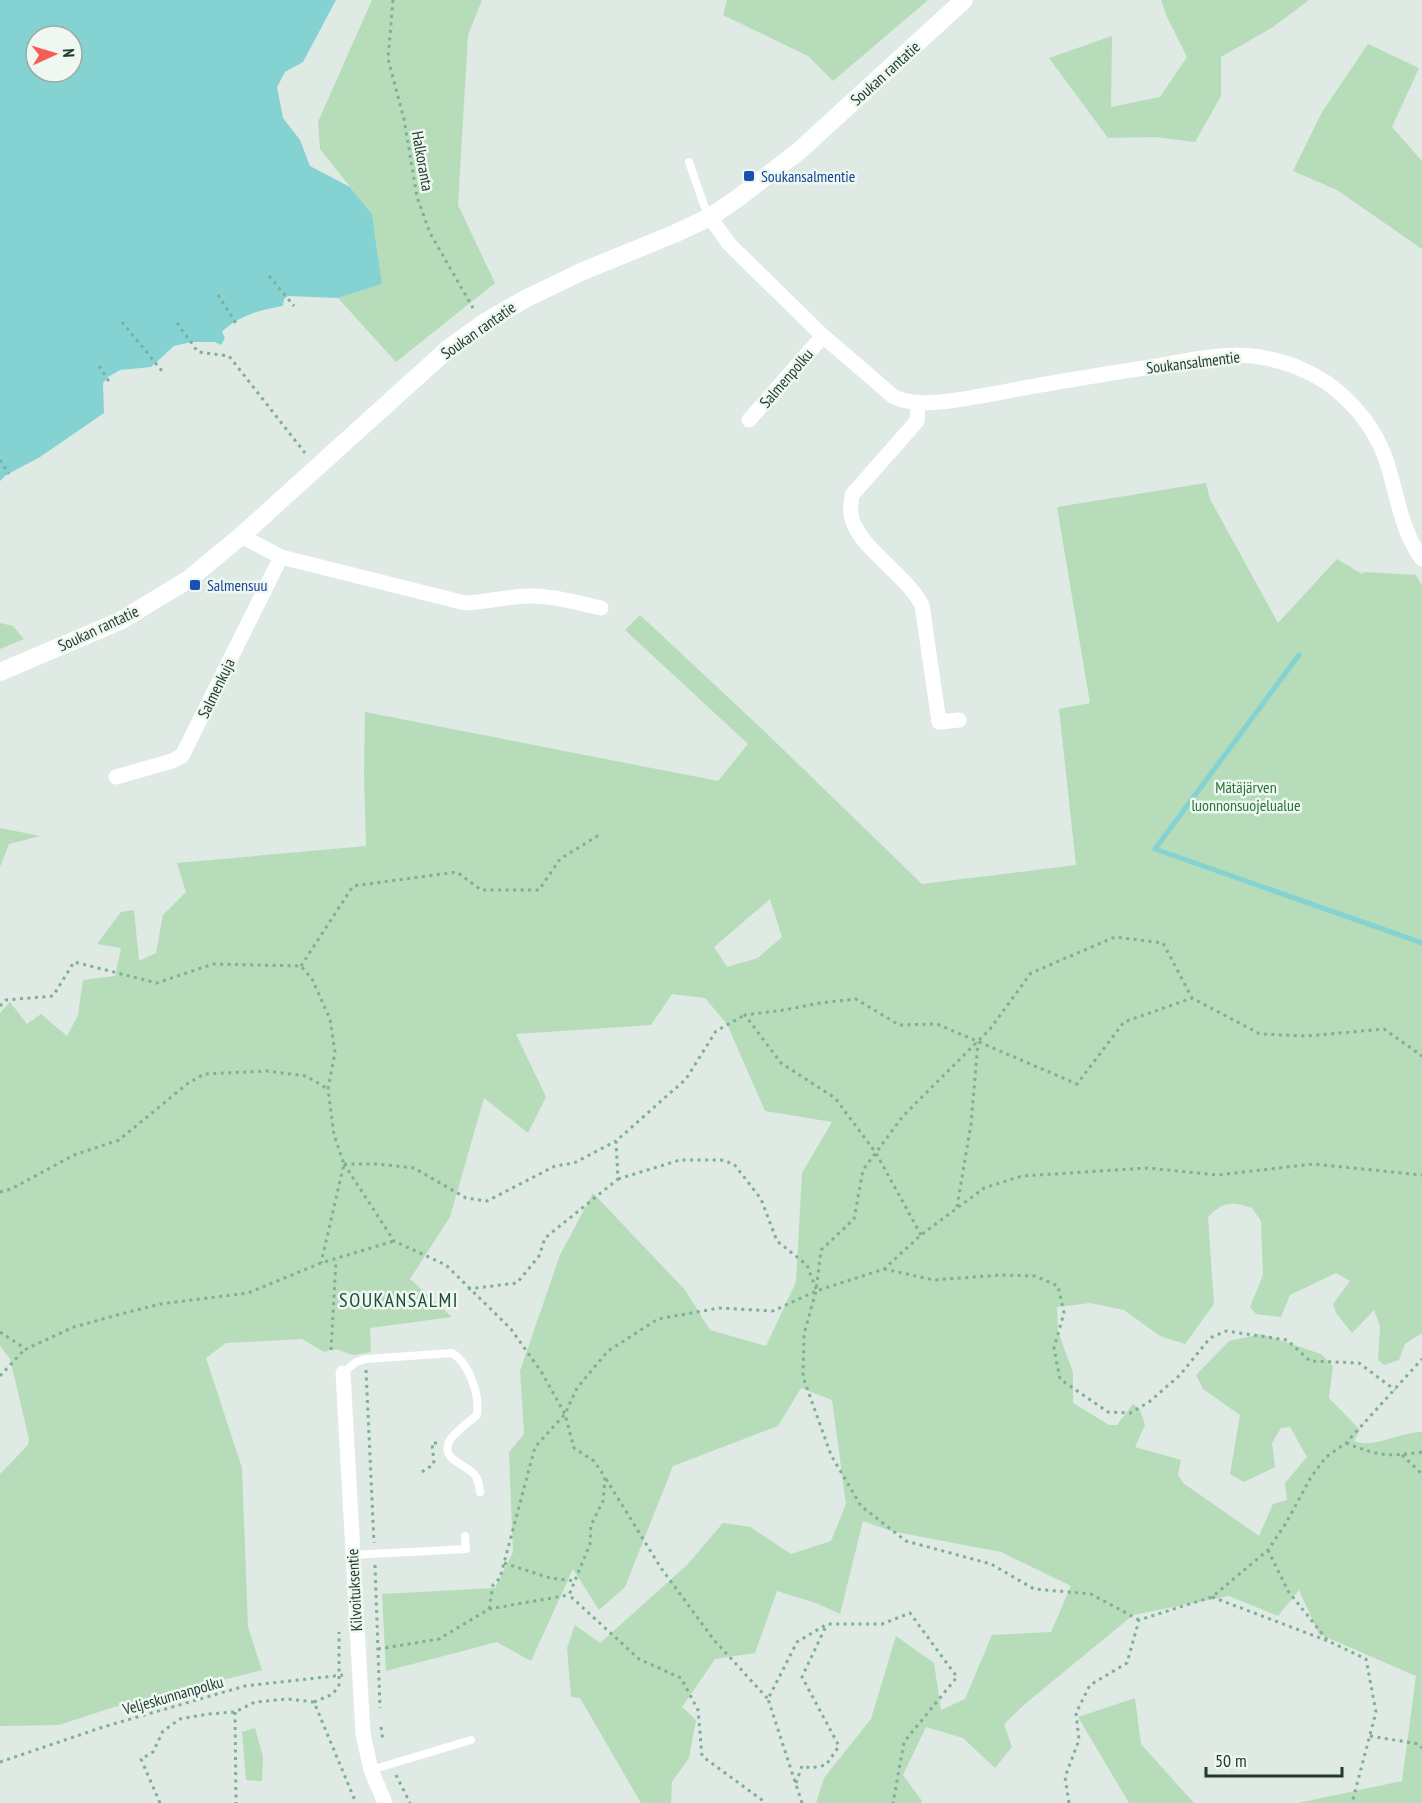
<svg xmlns="http://www.w3.org/2000/svg" width="1422" height="1803" viewBox="0 0 1422 1803" font-family="'PT Sans Narrow',sans-serif">
	<style>
		.green { fill: #b6dcba; fill-rule: evenodd }
		.water { fill: #84d2d1; fill-rule: evenodd }
		.lines { fill: none; stroke-linecap: round; stroke-linejoin: round }
		.stream { stroke: #84d2d1; stroke-width: 5 }
		.path { stroke: #7eaf97; stroke-width: 3; stroke-dasharray: 3 4.5; stroke-linecap: butt }
		.service { stroke: #fff; stroke-width: 8 }
		.minor { stroke: #fff; stroke-width: 15 }
		.tertiary { stroke: #fff; stroke-width: 18 }
		.transit-dot { fill: #1a4fb4; stroke: #eff7f1; stroke-width: 2 }
		.labels { text-anchor: middle; stroke-width: 5; stroke-linejoin: round; paint-order: stroke }
		.street-label { font-size: 16px; fill: #1f3a2f; stroke: #eff7f1 }
		.transit-label { font-size: 16px; fill: #164399; stroke: #eff7f1; text-anchor: start }
		.park-label { font-size: 16px; fill: #297239; stroke: #eff7f1 }
		.quarter-label { font-size: 20px; letter-spacing: 1.5px; fill: #1b4c38; stroke: #eff7f1 }
	</style>
	<rect width="100%" height="100%" fill="#deeae3"/>
	<!-- green -->
	<path class="green" d="M 372,0 L 482,0 L 468,35 L 458,205 L 495,283 L 396,362 L 338,298 L 382,284 L 372,214 L 320,149 L 318,122 Z
		M 727,0 L 928,0 L 833,81 L 808,56 L 723,15 Z
		M 1161,0 L 1309,0 L 1273,27 L 1221,57 L 1221,96 L 1195,142 L 1155,137 L 1108,138 L 1049,58 L 1112,36 L 1111,107 L 1160,97 L 1187,57 L 1167,17 Z
		M 1368,44 L 1419,68 L 1392,127 L 1422,161 L 1422,249 L 1337,190 L 1293,171 L 1322,112 Z
		M 1206,483 L 1210,499 L 1278,623 L 1337,559 L 1362,574 L 1364,572 L 1416,575 L 1422,586 L 1422,1333 L 1405,1344 L 1399,1360 L 1384,1365 L 1378,1360 L 1380,1326 L 1374,1310 L 1352,1333 L 1336,1313 L 1333,1304 L 1350,1281 L 1336,1273 L 1290,1295 L 1281,1317 L 1256,1314 L 1250,1307 L 1263,1275 L 1261,1221 L 1252,1208 C 1231,1201 1223,1202 1208,1217 L 1214,1304 L 1185,1344 L 1160,1336 L 1124,1310 L 1090,1303 L 1057,1307 L 1058,1332 L 1073,1372 L 1073,1403 L 1109,1425 L 1117,1425 L 1133,1404 L 1140,1410 L 1145,1425 L 1135,1447 L 1181,1460 L 1178,1475 L 1183,1483 L 1259,1536 L 1273,1504 L 1287,1500 L 1285,1483 L 1307,1457 L 1290,1427 L 1281,1428 L 1272,1443 L 1275,1467 L 1244,1482 L 1230,1474 L 1240,1415 L 1203,1389 L 1196,1375 L 1229,1341 L 1261,1334 L 1321,1354 L 1333,1366 L 1329,1398 L 1360,1430 L 1354,1441 C 1374,1449 1400,1432 1422,1432 L 1422,1803 L 1298,1803 L 1402,1781 L 1416,1676 L 1319,1634 L 1299,1590 L 1278,1616 L 1229,1596 L 1133,1615 L 1025,1704 L 1004,1724 L 1012,1747 L 995,1768 L 963,1738 L 926,1727 L 903,1775 L 922,1801 L 921,1803 L 816,1803 L 824,1778 L 871,1719 L 896,1636 L 934,1663 L 941,1710 L 965,1699 L 992,1635 L 1051,1632 L 1071,1586 L 1001,1552 L 891,1531 L 863,1521 L 840,1614 L 816,1603 L 777,1591 L 755,1653 L 715,1659 L 682,1707 L 696,1720 L 689,1758 L 672,1782 L 671,1803 L 641,1803 L 580,1698 L 571,1697 L 567,1648 L 575,1625 L 600,1643 L 687,1565 L 723,1523 L 750,1527 L 791,1554 L 831,1541 L 846,1504 L 832,1400 L 801,1388 L 778,1426 L 673,1466 L 625,1587 L 599,1610 L 573,1569 L 531,1661 L 497,1642 L 386,1671 L 382,1594 L 495,1588 L 513,1552 L 509,1452 L 524,1434 L 520,1371 L 560,1255 L 593,1193 L 685,1290 L 710,1330 L 766,1346 L 796,1282 L 802,1173 L 832,1122 L 765,1111 L 727,1024 L 705,998 L 672,994 L 651,1025 L 516,1034 L 546,1097 L 528,1133 L 484,1098 L 450,1217 L 410,1279 L 452,1317 L 370,1328 L 371,1352 C 365,1353 355,1356 350,1354 C 337,1350 338,1347 324,1352 L 302,1339 L 226,1343 L 206,1358 L 242,1468 L 248,1627 L 262,1670 L 114,1707 L 59,1725 L 0,1726 L 0,1474 L 28,1445 L 29,1439 L 10,1359 L 0,1346 L 0,1013 L 10,1002 L 27,1024 L 41,1014 L 67,1036 L 78,1015 L 83,980 L 115,976 L 121,948 L 97,944 L 121,912 L 134,910 L 139,961 L 156,953 L 163,915 L 186,892 L 177,863 L 366,846 L 364,774 L 365,712 L 718,781 L 748,744 L 625,630 L 640,615 L 762,729 L 922,884 L 1076,865 L 1059,709 L 1090,703 L 1057,507 ZM 770,899 L 782,937 L 758,958 L 727,967 L 714,947 Z
		M 0,623 L 13,626 L 24,639 L 0,649 Z
		M 0,828 L 40,836 L 9,844 L 0,867 Z
		M 1135,1698 L 1141,1744 L 1194,1803 L 1129,1803 L 1078,1717 Z
		M 255,1728 L 263,1757 L 262,1781 L 246,1780 L 242,1732 Z"/>
	<!-- water -->
	<path class="water" d="M 0,0 L 336,0 L 303,62 L 285,72 L 277,87 L 283,118 L 300,140 L 310,166 L 350,187 L 372,214 L 382,284 L 338,298 L 288,296 L 284,299 L 283,306 C 263,309 236,316 222,332 L 225,338 L 221,345 L 215,342 L 191,342 L 174,346 L 151,367 L 120,370 L 108,377 L 103,383 L 104,413 L 40,457 L 6,475 L 0,481 ZM 36,36 L 72,36 L 72,72 L 36,72 Z"/>
	<g class="lines">
		<!-- stream -->
		<path class="stream" d="M 1299,655 L 1155,849 L 1422,943"/>
		<!-- path -->
		<path class="path" d="M 393,0 L 388,59 L 404,119 L 417,197 L 430,233 L 473,308
			M 269,276 L 294,306
			M 218,295 L 237,325
			M 122,322 L 162,371
			M 177,323 L 198,352 L 229,356 L 305,453
			M 99,366 L 110,383
			M 0,460 L 9,474
			M 301,966 L 353,886 L 457,872 L 481,890 L 539,890 L 560,859 L 599,835
			M 0,1006 L 6,1000 L 53,996 L 74,962 L 157,983 L 213,964 L 301,966 L 312,979 L 330,1019 L 335,1052 L 328,1089 L 334,1135 L 344,1164 L 321,1263
			M 344,1164 L 394,1241 L 446,1265 L 511,1329 L 542,1373 L 565,1414 L 574,1448 L 594,1461 L 605,1477 L 603,1501 L 591,1525 L 590,1544 L 569,1595 L 639,1659 L 681,1678 L 698,1710 L 702,1756 L 766,1803
			M 344,1164 L 378,1164 L 414,1168 L 466,1198 L 487,1201 L 555,1166 L 574,1163 L 616,1141
			M 618,1179 L 680,1160 L 721,1160 L 734,1164 L 761,1199 L 777,1241 L 807,1265 L 816,1289
			M 0,1192 L 11,1189 L 74,1155 L 119,1140 L 187,1084 L 204,1074 L 267,1071 L 306,1076 L 328,1089
			M 957,1207 L 971,1124 L 978,1042
			M 921,1235 L 876,1153 L 835,1098 L 781,1063 L 745,1015 L 784,1010 L 820,1003 L 856,999 L 899,1025 L 937,1024 L 1077,1084 L 1124,1022 L 1192,998 L 1260,1034 L 1307,1036 L 1384,1029 L 1422,1056
			M 884,1269 L 934,1280 L 1000,1275 L 1035,1276 L 1058,1286 L 1064,1313 L 1054,1348 L 1060,1379 L 1108,1412 L 1130,1413 L 1149,1402 L 1180,1375 L 1210,1338 L 1226,1331 L 1287,1340 L 1310,1361 L 1359,1363 L 1395,1390
			M 468,1289 L 517,1283 L 539,1256 L 545,1238 L 618,1179 L 616,1141 L 686,1079 L 716,1031 L 745,1015
			M 0,1332 L 26,1349 L 74,1327 L 121,1314 L 160,1304 L 248,1293 L 321,1263 L 394,1241
			M 331,1350 L 336,1260
			M 366,1370 L 374,1543
			M 0,1376 L 25,1349
			M 1346,1443 C 1379,1456 1387,1457 1422,1452
			M 1402,1455 L 1422,1474
			M 422,1472 L 434,1464 L 432,1443 L 437,1443
			M 606,1479 L 661,1568 L 714,1640 L 768,1699
			M 1268,1550 L 1288,1591 L 1328,1641
			M 504,1563 L 550,1578 L 575,1581
			M 375,1565 L 380,1708
			M 1212,1597 L 1328,1641 L 1366,1659 L 1376,1712 L 1352,1803
			M 489,1609 L 493,1585 L 500,1578 L 535,1447 L 565,1414 L 577,1388 L 608,1351 L 658,1319 L 719,1308 L 773,1311 L 816,1291 L 884,1269 L 921,1235 L 984,1188 L 1022,1176 L 1147,1168 L 1218,1175 L 1313,1164 L 1422,1175
			M 1139,1620 L 1091,1594 L 1034,1589 L 991,1564 L 906,1541 L 861,1506 L 831,1455 L 803,1377 L 804,1334 L 816,1291 L 821,1250 L 854,1219 L 863,1170 L 903,1116 L 990,1029 L 1031,973 L 1115,937 L 1163,943 L 1192,998
			M 378,1649 L 439,1639 L 489,1609 L 569,1595
			M 314,1702 L 333,1694 L 339,1685 L 339,1632
			M 235,1712 L 236,1803
			M 381,1727 L 383,1741
			M 1370,1736 L 1419,1744 L 1422,1748
			M 0,1762 L 103,1727 L 245,1686 L 343,1675
			M 396,1775 L 410,1803
			M 796,1783 L 802,1766 L 811,1768 L 826,1765 L 839,1746 L 802,1677 L 826,1626
			M 160,1803 L 141,1759 L 153,1752 L 163,1731 L 180,1719 L 208,1714 L 235,1712 L 255,1702 L 288,1699 L 314,1702 L 356,1803
			M 802,1803 L 768,1699 L 797,1642 L 827,1624 L 882,1624 L 910,1613 L 957,1677 L 904,1742 L 893,1803
			M 1069,1803 L 1065,1777 L 1079,1740 L 1076,1713 L 1090,1685 L 1127,1663 L 1139,1620 L 1212,1597 L 1268,1550 L 1286,1523 L 1311,1477 L 1326,1457 L 1346,1443 L 1422,1359"/>
		<!-- service -->
		<path class="service" d="M 689,162 L 704,205 L 710,217
			M 343,1373 L 356,1362 L 366,1359 L 452,1353 C 469,1363 480,1395 477,1415 C 470,1421 454,1433 450,1440 C 439,1459 465,1464 474,1474 C 479,1480 479,1485 480,1492
			M 352,1555 L 466,1549 L 465,1536
			M 371,1770 L 471,1740"/>
		<!-- minor -->
		<path class="minor" d="M 710,217 L 729,244 L 823,336 L 894,397 C 920,409 963,399 992,394 C 1042,384 1093,376 1144,368 C 1183,362 1226,350 1265,358 C 1292,363 1322,376 1342,395 C 1363,414 1380,439 1388,466 C 1398,499 1402,532 1422,559
			M 918,402 L 917,421 L 852,495 C 851,504 849,513 853,522 C 864,551 906,575 922,605 L 939,722 L 959,720
			M 749,420 L 823,336
			M 241,536 L 281,557 L 465,603 C 486,602 506,597 526,596 C 551,595 577,603 601,608
			M 116,777 L 172,761 L 182,756 L 281,557
			M 343,1373 L 363,1734 L 371,1770 L 385,1803"/>
		<!-- tertiary -->
		<path class="tertiary" d="M 0,672 L 120,621 L 189,579 L 241,536 L 449,348 L 485,322 L 525,299 L 581,272 L 676,233 L 710,217 L 738,198 L 799,151 L 964,0"/>
	</g>
	<!-- markers -->
	<g class="transit-dot">
		<rect x="743" y="170" width="12" height="12" rx="3"/>
		<rect x="189" y="579" width="12" height="12" rx="3"/>
	</g>
	<g class="labels">
		<!-- street labels -->
		<g class="street-label">
			<text transform="translate(885 73) rotate(-42)" y="6">Soukan rantatie</text>
			<text transform="translate(423 161) rotate(80)" y="6">Halkoranta</text>
			<text transform="translate(478 330) rotate(-35)" y="6">Soukan rantatie</text>
			<text transform="translate(1193 362) rotate(-7)" y="6">Soukansalmentie</text>
			<text transform="translate(786 378) rotate(-49)" y="6">Salmenpolku</text>
			<text transform="translate(98 628) rotate(-25)" y="6">Soukan rantatie</text>
			<text transform="translate(216 688) rotate(-64)" y="6">Salmenkuja</text>
			<text transform="translate(354 1590) rotate(-93)" y="6">Kilvoituksentie</text>
			<text transform="translate(173 1695) rotate(-16)" y="6">Veljeskunnanpolku</text>
		</g>
		<!-- transit labels -->
		<g class="transit-label">
			<text x="761" y="182">Soukansalmentie</text>
			<text x="207" y="591">Salmensuu</text>
		</g>
		<!-- park labels -->
		<g class="park-label">
			<text x="1246" y="793">Mätäjärven<tspan x="1246" dy="18">luonnonsuojelualue</tspan></text>
		</g>
		<!-- quarter labels -->
		<g class="quarter-label">
			<text x="399" y="1307">SOUKANSALMI</text>
		</g>
	</g>
	<!-- north arrow -->
	<g transform="translate(54 54) rotate(86)"><circle r="28" fill="#eff7f1" stroke="#9caba3" stroke-width="1.5"/>
	<path d="M0-4.5L10 22L0 15L-10 22Z" fill="#f55e51"/>
	<text y="-9" font-size="16" font-weight="bold" text-anchor="middle" fill="#1f3a2f">N</text>
	</g>
	<!-- scale -->
	<path d="M1206 1767v9h136v-9" fill="none" stroke="#1f3a2f" stroke-width="3"/>
	<text x="1215" y="1767" font-size="18" fill="#1f3a2f" stroke="#eff7f1" stroke-width="4.5" paint-order="stroke">50 m</text>
</svg>
